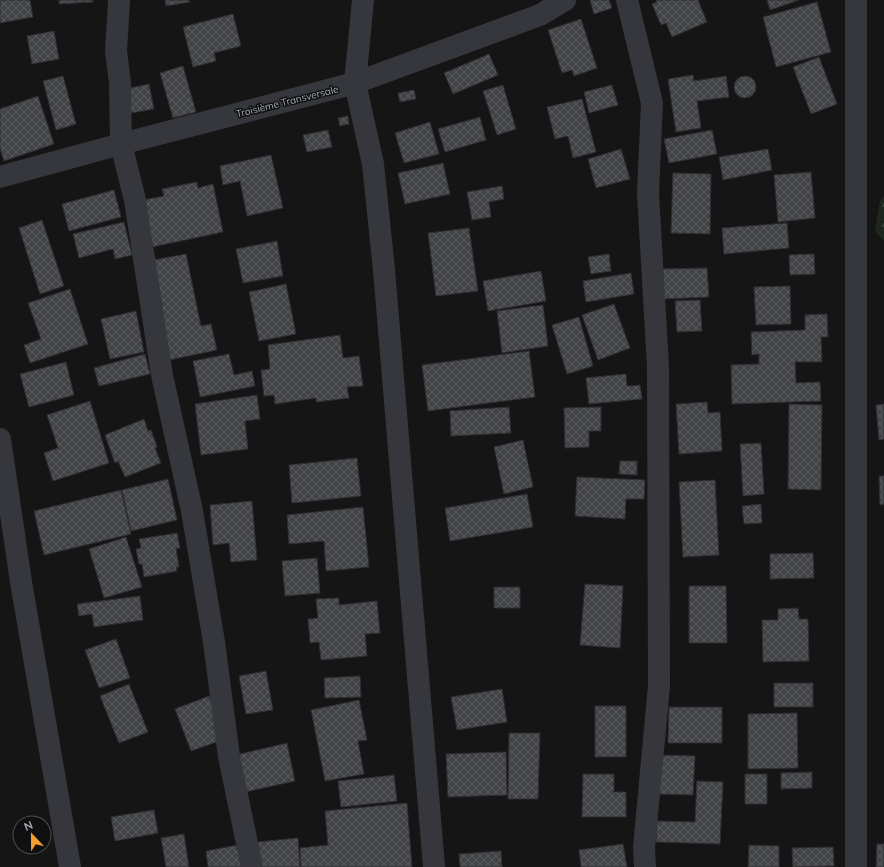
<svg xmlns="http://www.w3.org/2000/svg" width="884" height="867" viewBox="0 0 884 867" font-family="Mulish,sans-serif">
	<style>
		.forest { fill: url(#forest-firs) }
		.building { fill: url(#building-cross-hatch); stroke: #2f2f33 }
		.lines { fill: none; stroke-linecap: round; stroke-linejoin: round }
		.minor { stroke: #36373c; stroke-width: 22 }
		.labels { text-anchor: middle; stroke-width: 3; stroke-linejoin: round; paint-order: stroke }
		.street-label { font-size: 10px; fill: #a6adb7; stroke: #101011 }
	</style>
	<defs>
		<pattern id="forest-firs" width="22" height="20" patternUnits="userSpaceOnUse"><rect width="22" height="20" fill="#1f261f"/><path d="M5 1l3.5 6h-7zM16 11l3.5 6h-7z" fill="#3d433d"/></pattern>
		<pattern id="building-cross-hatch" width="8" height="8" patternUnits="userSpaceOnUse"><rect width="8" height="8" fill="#414347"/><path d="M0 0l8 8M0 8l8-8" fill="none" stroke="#595b5f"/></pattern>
	</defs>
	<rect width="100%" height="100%" fill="#151516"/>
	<!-- forest -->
	<path class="forest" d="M 884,197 L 884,241 L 875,231 L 880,201 Z"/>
	<!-- building -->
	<path class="building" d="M 0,0 L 30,0 L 33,17 L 0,23 Z
		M 59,0 L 93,0 L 93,2 L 59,4 Z
		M 165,0 L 189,0 L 190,2 L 166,6 Z
		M 590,0 L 609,0 L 612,8 L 594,14 Z
		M 656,0 L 698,0 L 707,22 L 672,37 L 666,23 L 661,25 L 652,4 L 657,2 Z
		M 767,0 L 799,0 L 770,10 Z
		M 817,2 L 831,52 L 776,67 L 763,17 Z
		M 233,14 L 241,46 L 214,53 L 216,61 L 193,67 L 183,27 Z
		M 581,19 L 597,68 L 574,76 L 572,70 L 562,73 L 548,30 Z
		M 54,31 L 59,59 L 32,64 L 27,36 Z
		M 489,54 L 498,75 L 453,94 L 444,73 Z
		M 819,57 L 837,104 L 811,114 L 793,67 Z
		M 183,66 L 196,112 L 173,118 L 160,73 Z
		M 693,75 L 694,81 L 726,76 L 729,97 L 697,101 L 701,128 L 676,132 L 668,79 Z
		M734 87a11 11 0 1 1 22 0a11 11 0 1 1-22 0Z
		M 63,76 L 76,124 L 56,130 L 43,81 Z
		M 149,84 L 154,109 L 131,113 L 126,89 Z
		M 503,85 L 516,129 L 497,135 L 483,91 Z
		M 612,85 L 618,105 L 589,113 L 584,92 Z
		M 414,90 L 416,99 L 400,102 L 398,93 Z
		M 38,96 L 54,144 L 4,161 L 0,148 L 0,109 Z
		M 582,99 L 596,152 L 573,158 L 568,136 L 555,139 L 547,107 Z
		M 348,116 L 349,124 L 340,126 L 338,118 Z
		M 480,117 L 486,140 L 445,152 L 438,129 Z
		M 430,122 L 439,154 L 404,163 L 395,133 Z
		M 328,130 L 332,147 L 307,152 L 303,135 Z
		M 712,130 L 717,154 L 669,163 L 664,139 Z
		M 621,149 L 630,179 L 596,188 L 588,159 Z
		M 768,149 L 772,170 L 723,180 L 719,157 Z
		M 271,155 L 283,208 L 247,216 L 240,181 L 223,185 L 220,166 Z
		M 443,163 L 450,194 L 405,204 L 398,173 Z
		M 811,172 L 815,218 L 778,222 L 774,175 Z
		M 673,173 L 711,174 L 710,234 L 671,233 Z
		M 197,182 L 198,188 L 213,184 L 223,232 L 152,247 L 143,200 L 164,196 L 162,189 Z
		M 502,186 L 504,199 L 489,202 L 491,217 L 472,220 L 467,192 Z
		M 114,190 L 121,217 L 69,231 L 62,204 Z
		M 42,220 L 64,286 L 40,294 L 19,228 Z
		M 124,222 L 132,255 L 115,259 L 113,249 L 79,258 L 73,234 Z
		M 787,223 L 789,248 L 724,254 L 722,228 Z
		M 469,228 L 478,291 L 436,296 L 428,233 Z
		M 277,241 L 283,276 L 243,283 L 236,249 Z
		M 186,254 L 201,326 L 211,324 L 217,350 L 169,360 L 148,261 Z
		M 609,254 L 611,271 L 591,274 L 588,257 Z
		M 814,254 L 815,274 L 790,275 L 789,255 Z
		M 707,268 L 709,297 L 661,299 L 660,269 Z
		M 541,271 L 546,301 L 488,311 L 483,281 Z
		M 631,273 L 634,294 L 586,302 L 583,281 Z
		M 286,284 L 296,334 L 259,341 L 249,292 Z
		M 790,286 L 791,324 L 756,325 L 754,287 Z
		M 70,289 L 88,344 L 30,363 L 24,345 L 41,339 L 28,303 Z
		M 700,300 L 702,331 L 677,332 L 675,301 Z
		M 614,304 L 630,348 L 598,360 L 582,315 Z
		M 543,305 L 548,346 L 502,353 L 497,311 Z
		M 136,311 L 144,352 L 110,359 L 101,319 Z
		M 827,314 L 828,337 L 821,337 L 822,362 L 795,362 L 796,383 L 820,382 L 821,401 L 732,404 L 731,365 L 759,364 L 759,354 L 752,355 L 751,332 L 805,330 L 805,315 Z
		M 579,317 L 593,366 L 567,374 L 552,325 Z
		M 340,335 L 343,358 L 359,356 L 363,386 L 347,387 L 349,398 L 316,402 L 316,398 L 275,404 L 274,395 L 264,396 L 261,370 L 270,369 L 268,345 Z
		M 529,351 L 535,397 L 428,411 L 422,365 Z
		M 145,354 L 150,374 L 99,386 L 94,368 Z
		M 229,354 L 234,375 L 252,371 L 255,386 L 200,397 L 193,361 Z
		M 66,362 L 74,395 L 29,407 L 20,374 Z
		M 626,374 L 627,386 L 640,385 L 642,399 L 589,404 L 586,378 Z
		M 257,395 L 260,419 L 245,421 L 248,449 L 201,455 L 195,404 Z
		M 90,401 L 109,463 L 53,481 L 44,453 L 58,448 L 47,415 Z
		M 707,402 L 708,413 L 720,412 L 722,451 L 679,454 L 676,404 Z
		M 789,404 L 822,405 L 821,490 L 788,489 Z
		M 884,404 L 884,439 L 879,440 L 876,405 Z
		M 509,407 L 511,433 L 451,436 L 450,411 Z
		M 601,407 L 601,431 L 589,431 L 589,447 L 565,448 L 564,408 Z
		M 144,419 L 148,431 L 151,430 L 157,447 L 155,448 L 161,463 L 125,477 L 118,461 L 115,463 L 105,435 Z
		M 523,440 L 533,487 L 504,494 L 494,447 Z
		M 761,443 L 764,494 L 743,496 L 740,444 Z
		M 357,458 L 361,496 L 292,503 L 289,465 Z
		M 620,461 L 637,461 L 637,475 L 619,474 Z
		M 879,476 L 884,476 L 884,504 L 880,505 Z
		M 577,477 L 645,480 L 644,499 L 626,499 L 625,519 L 575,516 Z
		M 168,479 L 177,520 L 131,531 L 122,490 Z
		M 715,480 L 719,555 L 683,557 L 679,482 Z
		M 121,490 L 131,534 L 44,555 L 34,511 Z
		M 527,494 L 533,527 L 450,541 L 445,508 Z
		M 252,501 L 257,560 L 231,562 L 229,543 L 213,545 L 210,505 Z
		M 761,504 L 762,523 L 744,524 L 742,506 Z
		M 363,507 L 369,567 L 326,571 L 324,541 L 289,544 L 287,515 Z
		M 177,533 L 180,548 L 176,549 L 179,567 L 176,567 L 177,571 L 144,577 L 142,564 L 139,564 L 136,549 L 141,548 L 139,539 Z
		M 126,537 L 142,587 L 104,598 L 89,549 Z
		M 813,553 L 814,578 L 770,579 L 770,554 Z
		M 317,558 L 320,593 L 285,596 L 282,561 Z
		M 585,584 L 623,586 L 620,648 L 580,645 Z
		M 689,586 L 726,586 L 727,643 L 689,643 Z
		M 494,587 L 520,587 L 520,608 L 494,608 Z
		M 140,596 L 143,620 L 94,627 L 92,614 L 79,616 L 77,604 Z
		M 339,598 L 339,605 L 377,601 L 380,633 L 365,634 L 367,656 L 321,660 L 319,642 L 310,643 L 308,619 L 318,618 L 316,599 Z
		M 798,608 L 799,619 L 808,619 L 809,661 L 763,662 L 762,620 L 778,620 L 778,609 Z
		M 116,639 L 130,678 L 99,688 L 85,650 Z
		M 266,671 L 273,710 L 246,714 L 239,676 Z
		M 360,676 L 361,697 L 325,698 L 324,678 Z
		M 774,683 L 813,683 L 813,707 L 774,707 Z
		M 129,684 L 148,732 L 119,743 L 100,696 Z
		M 502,689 L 507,722 L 457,730 L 451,697 Z
		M 209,696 L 225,739 L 191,751 L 175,709 Z
		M 359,700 L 367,740 L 358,741 L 364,774 L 325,781 L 311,710 Z
		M 595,706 L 626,706 L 626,757 L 595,757 Z
		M 669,707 L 722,707 L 722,743 L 668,743 Z
		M 797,713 L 798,768 L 748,769 L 748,714 Z
		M 509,733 L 540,733 L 538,799 L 508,799 Z
		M 287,743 L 295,781 L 245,792 L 236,755 Z
		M 506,752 L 507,795 L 448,797 L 446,754 Z
		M 660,755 L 695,756 L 693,795 L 659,794 Z
		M 812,772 L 812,788 L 781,789 L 781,773 Z
		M 583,774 L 614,774 L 614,792 L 626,792 L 626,817 L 582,817 Z
		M 745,774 L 767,774 L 767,804 L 745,804 Z
		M 394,775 L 397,801 L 341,807 L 338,781 Z
		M 697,781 L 723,782 L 720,844 L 656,842 L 657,821 L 695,822 Z
		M 407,803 L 412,867 L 301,867 L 300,848 L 328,845 L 325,811 Z
		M 154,810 L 158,833 L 115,841 L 111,817 Z
		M 184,834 L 189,867 L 166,867 L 161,838 Z
		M 298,838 L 300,867 L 261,867 L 258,842 Z
		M 243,844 L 246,867 L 208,867 L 206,851 Z
		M 623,844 L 627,867 L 581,867 L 579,850 Z
		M 877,844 L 884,844 L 884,867 L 876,867 Z
		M 749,845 L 779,846 L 779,867 L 748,867 Z
		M 833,847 L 834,866 L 793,867 L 792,848 Z
		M 501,851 L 502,867 L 460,867 L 459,854 Z"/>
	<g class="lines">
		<!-- minor -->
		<path class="minor" d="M 119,0 L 116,51 L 120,83 L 121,144 L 135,200 L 162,375 L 192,511 L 214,642 L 229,757 L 252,867
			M 363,0 L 355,83 L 373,164 L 384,270 L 434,867
			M 627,0 L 652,103 L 648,193 L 658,367 L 659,686 L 644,847 L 645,867
			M 0,177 L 121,144 L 355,83 L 540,15 L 565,0
			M 0,439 L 21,582 L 70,867
			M 856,867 L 856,0"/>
	</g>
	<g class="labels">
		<!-- street labels -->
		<g class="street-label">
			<text transform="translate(287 101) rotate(-14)" y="4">Troisième Transversale</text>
		</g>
	</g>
	<!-- north arrow -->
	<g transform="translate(32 835) rotate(338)"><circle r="19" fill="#101011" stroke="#4c4f53"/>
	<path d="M0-3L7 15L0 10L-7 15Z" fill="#f39e30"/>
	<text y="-6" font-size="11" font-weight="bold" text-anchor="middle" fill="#a6adb7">N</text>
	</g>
</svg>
